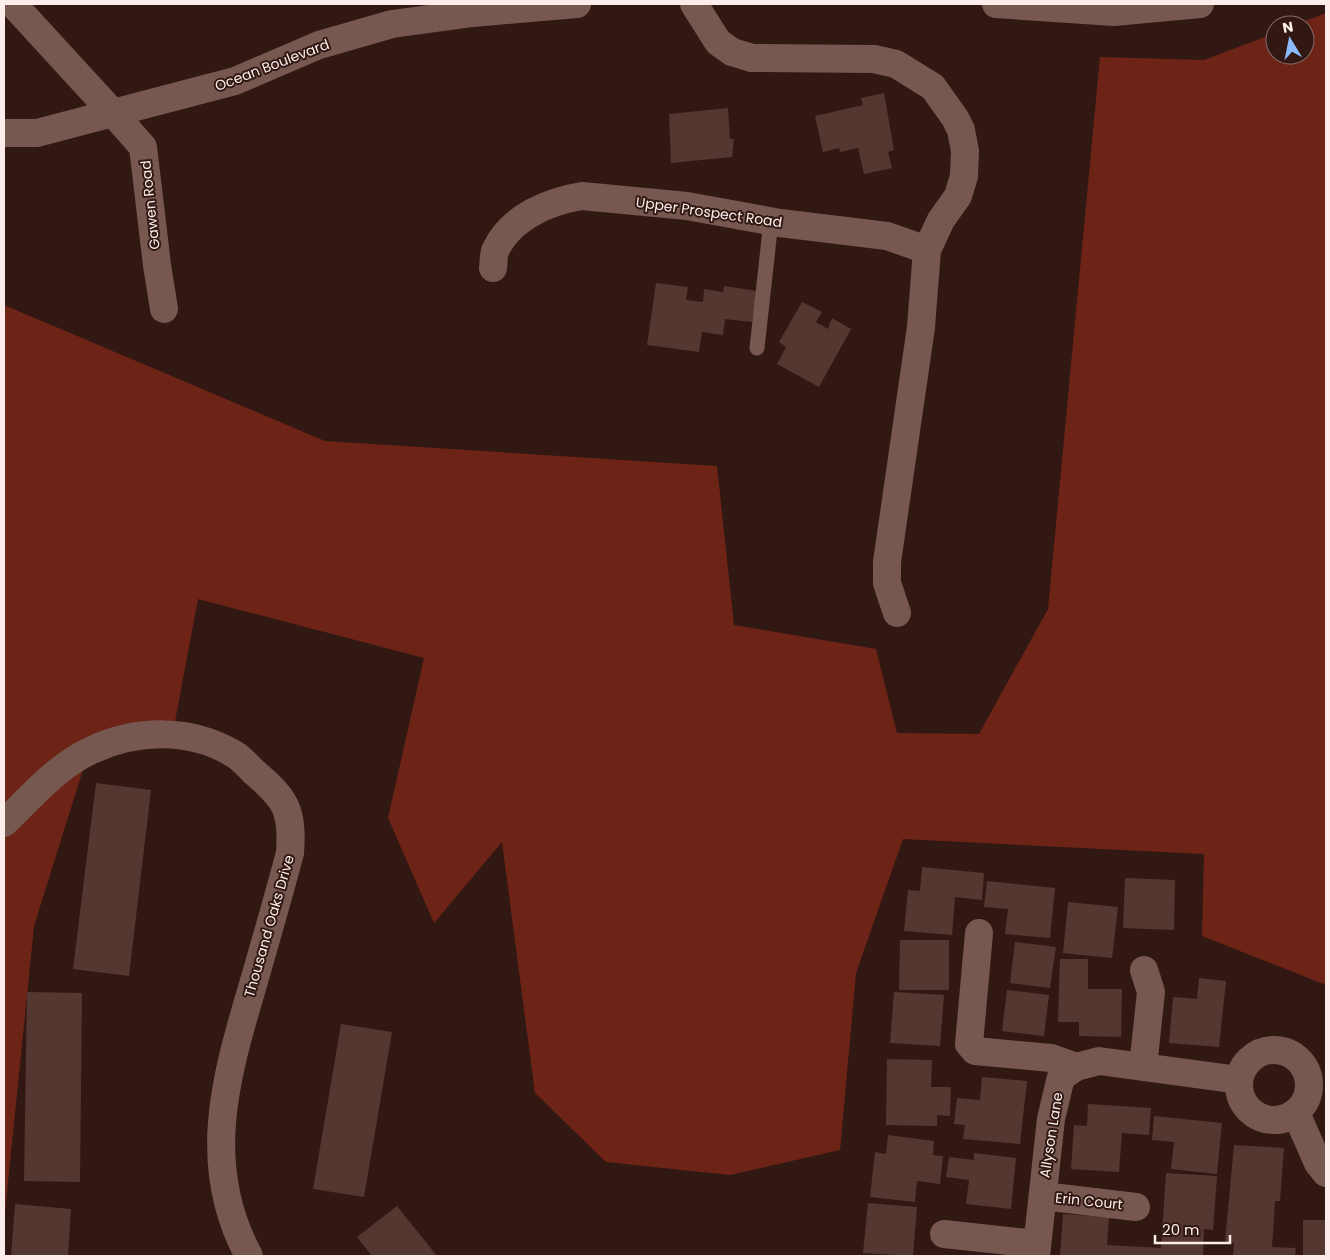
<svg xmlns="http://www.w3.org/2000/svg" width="1330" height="1260" viewBox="0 0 1330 1260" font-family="Poppins,sans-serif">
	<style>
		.green { fill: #6d2417 }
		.building { fill: #543731 }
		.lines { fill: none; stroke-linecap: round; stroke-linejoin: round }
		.service { stroke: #775851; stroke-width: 15 }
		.minor { stroke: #775851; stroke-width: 28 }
		.tertiary { stroke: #775851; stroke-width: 28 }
		.labels { text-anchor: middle; stroke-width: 4; stroke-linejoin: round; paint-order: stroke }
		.street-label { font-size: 14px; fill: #fdedea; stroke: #321813 }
	</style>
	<rect width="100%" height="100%" fill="#321813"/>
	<!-- green -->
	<path class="green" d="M 1326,13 L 1326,985 L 1202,936 L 1204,854 L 903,839 L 856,973 L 840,1150 L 730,1175 L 606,1162 L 535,1093 L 502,842 L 434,923 L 388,818 L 424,658 L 198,599 L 173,732 L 92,741 L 34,926 L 4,1222 L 4,305 L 325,441 L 717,466 L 734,625 L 876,649 L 897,733 L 979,734 L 1048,609 L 1100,57 L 1204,60 L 1275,33 L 1275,55 L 1305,55 L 1305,25 L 1295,25 Z"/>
	<!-- building -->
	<path class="building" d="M 884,93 L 894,150 L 888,152 L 892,168 L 864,174 L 858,148 L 840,152 L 839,148 L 823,152 L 815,116 L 863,105 L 861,98 Z
		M 728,108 L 730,139 L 734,139 L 732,157 L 671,163 L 669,114 Z
		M 656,283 L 688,287 L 686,300 L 703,302 L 704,289 L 723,292 L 724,286 L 757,291 L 752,322 L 725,319 L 723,335 L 702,332 L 699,352 L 647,345 Z
		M 802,302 L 822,312 L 816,322 L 828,329 L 832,318 L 851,329 L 819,387 L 777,364 L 786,347 L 779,342 Z
		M 96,783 L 151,790 L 129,976 L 73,969 Z
		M 922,867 L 984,873 L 982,900 L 955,897 L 952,935 L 904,931 L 908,890 L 920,891 Z
		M 1125,878 L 1175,880 L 1174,930 L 1123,928 Z
		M 987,881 L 1055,888 L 1050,938 L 1005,934 L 1008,909 L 984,907 Z
		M 1068,902 L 1118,907 L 1112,958 L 1063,953 Z
		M 900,940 L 949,940 L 949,990 L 899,990 Z
		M 1015,942 L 1056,947 L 1050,988 L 1010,983 Z
		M 1060,959 L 1088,959 L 1088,989 L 1122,989 L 1121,1037 L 1079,1036 L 1079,1022 L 1058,1022 Z
		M 1199,978 L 1226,981 L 1219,1047 L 1169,1043 L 1173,997 L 1197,999 Z
		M 1007,990 L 1049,995 L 1044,1036 L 1002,1031 Z
		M 27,992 L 82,993 L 80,1182 L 24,1181 Z
		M 894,992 L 944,995 L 940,1046 L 890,1043 Z
		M 341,1024 L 392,1032 L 364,1197 L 313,1189 Z
		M 887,1059 L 932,1060 L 931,1087 L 951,1087 L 950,1116 L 937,1115 L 937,1126 L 886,1125 Z
		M 982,1077 L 1027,1081 L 1020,1144 L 963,1139 L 965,1125 L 954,1124 L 957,1098 L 980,1100 Z
		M 1088,1104 L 1151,1108 L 1149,1135 L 1122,1133 L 1119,1172 L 1071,1169 L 1074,1125 L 1087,1126 Z
		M 1154,1116 L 1222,1123 L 1217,1174 L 1171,1169 L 1174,1142 L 1152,1140 Z
		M 888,1135 L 934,1141 L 933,1155 L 943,1156 L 940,1184 L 917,1181 L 915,1202 L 870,1197 L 875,1152 L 886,1154 Z
		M 1234,1145 L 1284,1148 L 1280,1201 L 1275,1201 L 1272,1247 L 1296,1248 L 1295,1256 L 1233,1256 L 1234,1243 L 1225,1242 Z
		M 974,1153 L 1016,1158 L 1011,1209 L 966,1204 L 969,1180 L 946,1177 L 949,1157 L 974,1160 Z
		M 1166,1173 L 1217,1176 L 1213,1230 L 1204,1229 L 1203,1256 L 1060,1256 L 1063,1214 L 1109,1217 L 1107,1245 L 1161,1248 Z
		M 868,1203 L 917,1207 L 913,1256 L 863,1253 Z
		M 15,1204 L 71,1209 L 68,1256 L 11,1256 Z
		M 397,1206 L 437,1256 L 372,1256 L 357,1237 Z
		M 1303,1220 L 1326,1220 L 1326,1256 L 1303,1256 Z"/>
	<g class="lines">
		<!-- service -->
		<path class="service" d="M 757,348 L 771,221"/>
		<!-- minor -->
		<path class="minor" d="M 694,4 L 718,42 L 732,52 L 752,58 L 874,59 L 896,64 L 933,87 L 955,118 L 961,130 L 965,151 L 964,176 L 958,196 L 941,220 L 927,250 L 921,327 L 887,562 L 887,583 L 897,613
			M 4,133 L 37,133 L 113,113 L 143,147 L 157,265 L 164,309
			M 493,268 C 494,262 493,254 496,249 C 511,217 550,201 582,196 L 687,206 L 780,223 L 887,236 L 927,250
			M 4,823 C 30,798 58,765 92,750 C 137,729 191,728 234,754 C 241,758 248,766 254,772 C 286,799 293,810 290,853 C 278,898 265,943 252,988 C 225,1079 200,1166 249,1256
			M 979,933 L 969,1044 L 975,1051 L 1051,1058 L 1076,1067
			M1239 1085a35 35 0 1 1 70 0a35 35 0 1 1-70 0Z
			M 1143,1067 L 1151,992 L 1144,970
			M 1296,1113 L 1318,1163 L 1326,1173
			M 1043,1196 L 1136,1207
			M 944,1234 L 1037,1244
			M 1036,1256 L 1051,1119 L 1061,1077 L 1076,1067 L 1099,1061 L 1239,1080"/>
		<!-- tertiary -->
		<path class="tertiary" d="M 13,4 L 113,113 L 235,81 L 319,45 L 392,24 L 473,13 L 577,4
			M 996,4 L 1114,12 L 1200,4"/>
	</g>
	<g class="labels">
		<!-- street labels -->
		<g class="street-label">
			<text transform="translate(272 65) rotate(-21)" y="5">Ocean Boulevard</text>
			<text transform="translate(150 205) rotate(-96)" y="5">Gawen Road</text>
			<text transform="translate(709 212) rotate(8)" y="5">Upper Prospect Road</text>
			<text transform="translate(269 926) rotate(-74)" y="5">Thousand Oaks Drive</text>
			<text transform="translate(1051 1135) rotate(-81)" y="5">Allyson Lane</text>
			<text transform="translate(1089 1201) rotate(6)" y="5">Erin Court</text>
		</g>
	</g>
	<!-- border -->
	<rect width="1330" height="1260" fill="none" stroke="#fdedea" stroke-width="10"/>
	<!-- north arrow -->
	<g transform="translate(1290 40) rotate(350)"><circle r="24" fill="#321813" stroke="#836d69"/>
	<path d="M0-4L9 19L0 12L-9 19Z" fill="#8bbafc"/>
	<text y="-8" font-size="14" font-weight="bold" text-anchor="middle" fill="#fdedea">N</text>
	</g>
	<!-- scale -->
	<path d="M1155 1235v8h75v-8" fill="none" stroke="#fdedea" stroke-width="2.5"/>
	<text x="1162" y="1235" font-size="15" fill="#fdedea" stroke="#321813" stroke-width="4" paint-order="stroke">20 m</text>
</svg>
